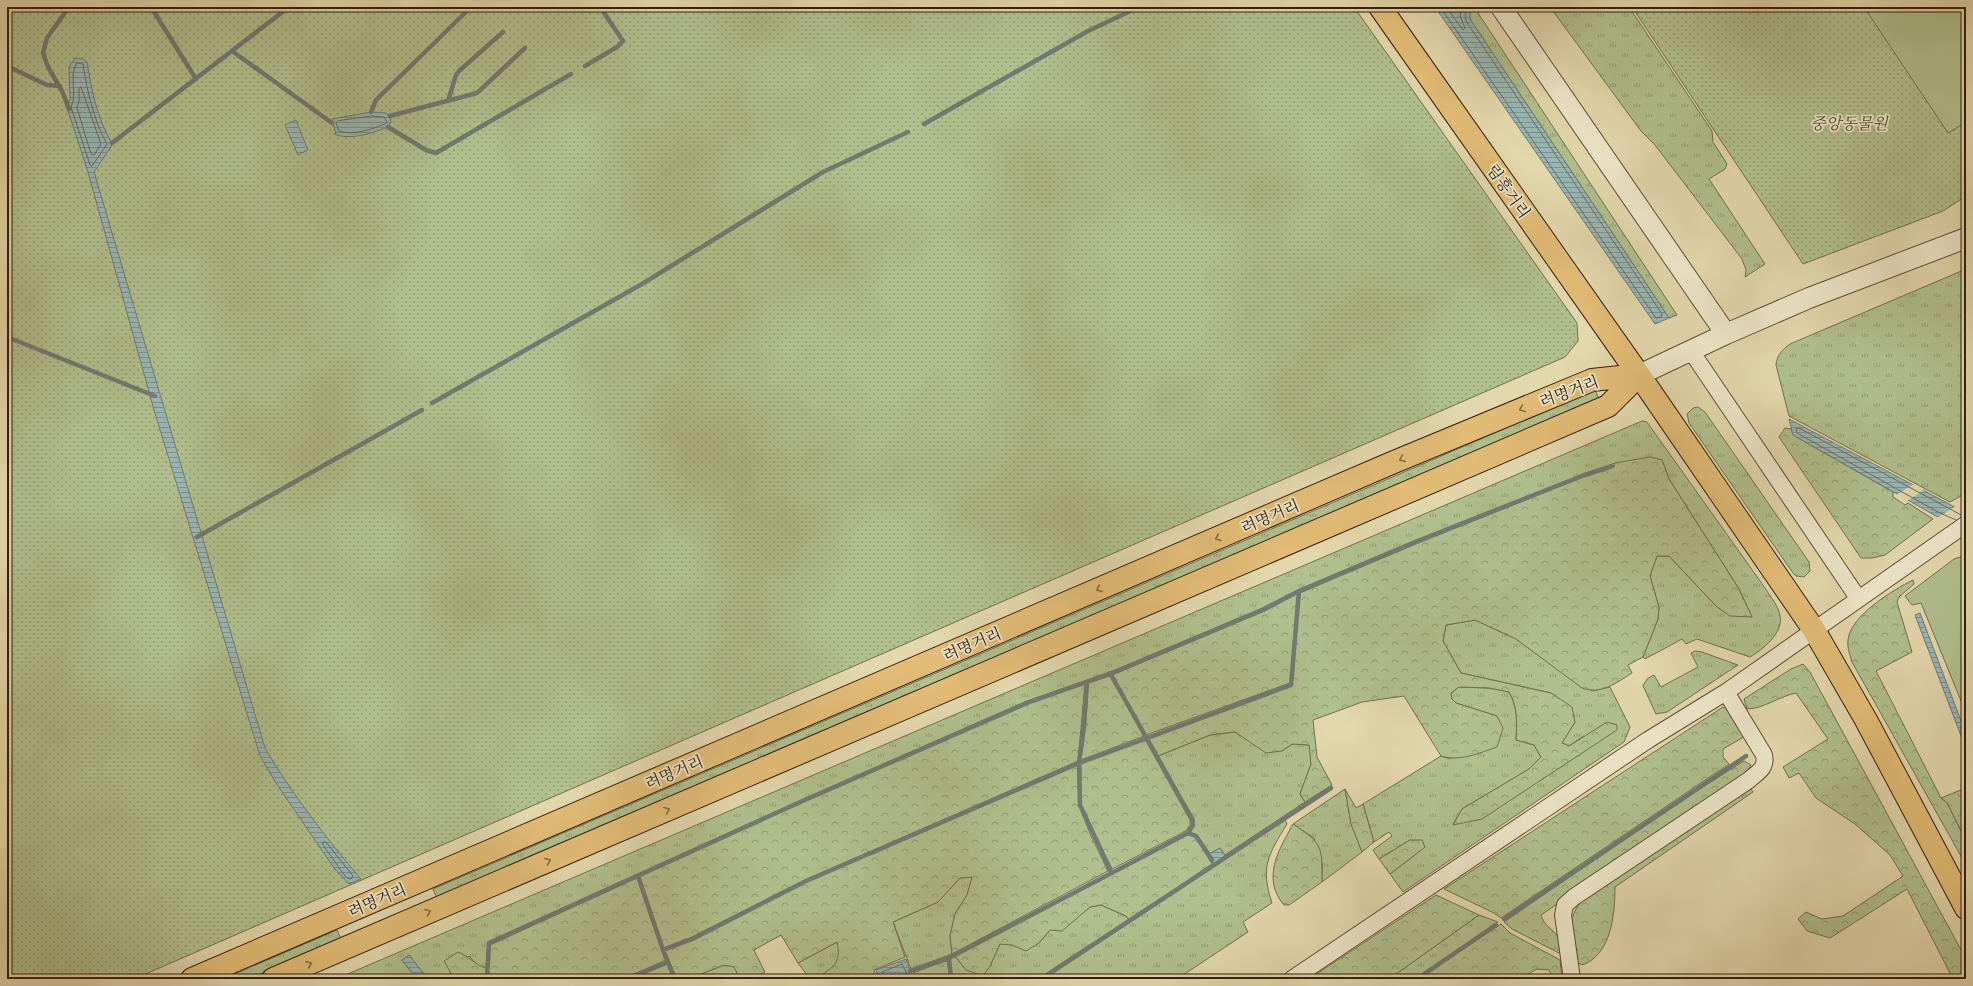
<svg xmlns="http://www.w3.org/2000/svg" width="1973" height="986" viewBox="0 0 1973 986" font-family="'IM FELL Great Primer','Noto Serif KR',serif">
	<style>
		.grass { fill: url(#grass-tufts); stroke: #716f4e }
		.forest { fill: url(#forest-crowns); stroke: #716f4e }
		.park { fill: url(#park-dots); stroke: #716f4e }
		.garden { fill: #b0bf8d; stroke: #716f4e }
		.water { fill: url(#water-rules); stroke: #707a72 }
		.pier { fill: #e3d7ac }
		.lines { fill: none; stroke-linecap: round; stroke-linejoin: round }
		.shore { stroke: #666b61; stroke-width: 1 }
		.stream { stroke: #707a72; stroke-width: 4.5 }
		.minor-casing { stroke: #5e4d36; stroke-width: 18 }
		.tertiary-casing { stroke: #5e4d36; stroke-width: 22 }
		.primary-casing { stroke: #321f0e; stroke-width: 24 }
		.minor { stroke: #ede5c9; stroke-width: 16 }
		.tertiary { stroke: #ede5c9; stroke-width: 20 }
		.primary { stroke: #e2bc76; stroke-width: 22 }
		.oneway { stroke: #8a6e42 }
		.labels { text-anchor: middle; stroke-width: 3.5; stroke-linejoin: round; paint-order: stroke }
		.park-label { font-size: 16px; font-style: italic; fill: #52472e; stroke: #ede5c9 }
		.street-label { font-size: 16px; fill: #321f0e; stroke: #ede5c9 }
	</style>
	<defs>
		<pattern id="grass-tufts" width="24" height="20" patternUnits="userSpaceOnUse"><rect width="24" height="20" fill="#b0bf8d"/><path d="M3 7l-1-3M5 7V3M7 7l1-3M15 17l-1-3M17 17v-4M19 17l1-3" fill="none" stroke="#909b72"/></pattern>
		<pattern id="forest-crowns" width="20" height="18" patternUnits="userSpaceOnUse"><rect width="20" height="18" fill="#b0bf8d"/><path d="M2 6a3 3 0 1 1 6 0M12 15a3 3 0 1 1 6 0" fill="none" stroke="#909b72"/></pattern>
		<pattern id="park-dots" width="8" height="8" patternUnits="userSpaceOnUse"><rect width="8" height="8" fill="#b0bf8d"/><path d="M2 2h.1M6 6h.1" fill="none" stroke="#909b72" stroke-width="1.8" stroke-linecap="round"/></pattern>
		<pattern id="water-rules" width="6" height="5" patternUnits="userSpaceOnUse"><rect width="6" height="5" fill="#99b7b4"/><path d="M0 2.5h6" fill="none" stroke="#7d9491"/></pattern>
	</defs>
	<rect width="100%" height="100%" fill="#e3d7ac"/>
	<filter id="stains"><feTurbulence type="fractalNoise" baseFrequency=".005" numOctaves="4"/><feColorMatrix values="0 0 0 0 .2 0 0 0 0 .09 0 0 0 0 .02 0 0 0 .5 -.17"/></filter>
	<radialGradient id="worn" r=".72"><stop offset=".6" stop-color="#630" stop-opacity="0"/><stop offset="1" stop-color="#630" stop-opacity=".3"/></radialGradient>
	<!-- grass -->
	<path class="grass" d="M 1473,7 L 1487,7 L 1478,13 L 1677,315 L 1669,318 L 1470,19 L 1470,11 Z
		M 1550,7 L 1629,7 L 1712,131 L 1713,142 L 1727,164 L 1725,169 L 1709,179 L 1765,264 L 1745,277 L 1746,270 L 1742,259 L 1655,145 L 1641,131 Z
		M 1966,269 L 1966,493 L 1950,502 L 1789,416 L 1776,365 C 1777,355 1782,350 1790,344 Z
		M 1595,390 L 1599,399 L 437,898 L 433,889 Z
		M 1698,407 L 1705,412 L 1809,562 L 1810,571 L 1804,577 L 1796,576 L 1793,573 L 1689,423 L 1687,414 L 1693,408 Z
		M 1642,421 L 1647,422 L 1765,588 C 1770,596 1779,607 1780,616 C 1784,633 1762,650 1750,657 L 1697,639 L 1686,644 L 1682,639 L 1645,659 L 1643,657 L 1658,619 L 1659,607 L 1650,576 L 1657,556 L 1669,556 L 1717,607 L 1730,615 L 1752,617 L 1739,589 L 1669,479 L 1662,460 L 1615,463 L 1415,541 L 1298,590 L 1264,608 L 1115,670 L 1027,701 L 806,798 L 488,942 L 486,968 L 478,966 L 469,956 L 453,977 L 456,979 L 428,979 L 409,955 L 402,960 L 417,979 L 336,979 Z
		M 1475,620 L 1516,639 L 1592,691 L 1610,687 L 1630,727 L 1624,742 L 1403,892 L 1390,874 L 1415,855 L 1410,840 L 1379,859 L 1373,850 L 1392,836 L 1389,832 L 1374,842 L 1363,804 L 1441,756 L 1450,759 L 1497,716 L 1456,703 L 1452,699 L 1451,693 L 1459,687 L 1489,688 L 1509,692 C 1518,708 1517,722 1516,740 L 1534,745 L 1541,757 L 1529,769 L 1462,809 L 1453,824 L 1584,736 L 1569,746 L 1562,743 L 1575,722 L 1551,693 L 1461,673 L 1443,641 L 1446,625 Z
		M 1695,651 L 1702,652 L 1738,665 L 1667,712 L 1656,714 L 1643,686 L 1647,679 L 1654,675 L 1661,687 L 1698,667 L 1691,653 Z
		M 1235,732 L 1249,741 L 1282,751 L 1292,744 L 1310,745 L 1311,764 L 1300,794 L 1305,802 L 1225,855 L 1220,848 L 1210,854 L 1197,835 L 1190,832 L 1194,826 L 1194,819 L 1158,756 L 1210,735 Z
		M 1966,788 L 1966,841 L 1947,803 L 1941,798 Z
		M 1345,789 L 1351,823 L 1362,852 L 1322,882 L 1322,864 L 1314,838 L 1293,824 Z
		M 1285,820 L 1287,824 C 1268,855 1260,867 1272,903 L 1243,922 L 1248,932 L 1177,979 L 1044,979 Z
		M 973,877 L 967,895 L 955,914 L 950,936 L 952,954 L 911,969 L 893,922 L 938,902 L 960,878 Z
		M 1101,905 L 1126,916 L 1129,920 L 1038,979 L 952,979 L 950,959 L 955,956 L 966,970 L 990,966 L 1000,944 L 1039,943 L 1050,930 L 1076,918 L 1090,907 Z
		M 1479,915 L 1498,922 L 1414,979 L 1389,979 Z
		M 337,930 L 341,939 L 248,979 L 223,979 Z
		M 837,942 C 838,946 840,951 839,955 C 838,966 821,979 810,979 L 798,963 Z
		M 947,960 L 950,979 L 915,979 L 913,973 Z
		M 724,965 L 734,966 L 740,979 L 703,979 L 701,974 Z"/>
	<!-- forest -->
	<path class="forest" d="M 1785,428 L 1791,429 L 1793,435 L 1893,492 L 1893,497 L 1905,505 L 1908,503 L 1933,519 L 1885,555 L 1872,558 L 1861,558 L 1779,437 Z
		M 1650,457 L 1662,460 L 1669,479 L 1739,589 L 1752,617 L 1730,616 L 1717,607 L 1669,556 L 1657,556 L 1650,576 L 1659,607 L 1658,619 L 1643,657 L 1628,665 L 1632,673 C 1616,683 1601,695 1582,688 L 1516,639 L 1475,620 L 1446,625 L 1443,641 L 1461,673 L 1551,693 L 1572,707 L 1575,722 L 1562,743 L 1569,746 L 1607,722 L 1617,725 L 1617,730 L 1482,819 L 1453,825 L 1462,809 L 1529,769 L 1541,757 L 1534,745 L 1516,740 C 1517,722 1518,707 1509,692 L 1489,688 L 1459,687 L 1451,693 L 1452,699 L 1456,703 L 1497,716 L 1503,728 L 1497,747 C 1479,753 1460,762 1441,756 L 1404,696 L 1362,702 L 1313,720 L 1317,757 L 1332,785 L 1305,802 L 1300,794 L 1311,764 L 1309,745 L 1292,744 L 1282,751 L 1266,753 L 1235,732 L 1210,735 L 1158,756 L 1148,738 L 1292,686 L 1300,593 L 1416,544 L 1583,477 L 1614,467 L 1615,463 Z
		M 1913,580 L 1914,584 L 1899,597 L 1897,602 L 1912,652 L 1876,671 L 1941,798 L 1947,803 L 1966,841 L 1966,865 L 1852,662 C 1850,655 1847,647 1848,640 C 1850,616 1893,590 1913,580 Z
		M 1298,593 L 1290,683 L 1146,735 L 1112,675 L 1265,611 Z
		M 1803,664 L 1810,672 L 1966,959 L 1966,979 L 1953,979 L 1907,889 L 1830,938 L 1807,931 L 1798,919 L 1806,912 L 1822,919 L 1843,916 L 1903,876 L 1890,855 L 1855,824 L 1816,798 L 1799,773 L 1789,778 L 1783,767 L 1828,739 L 1796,693 C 1780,696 1763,709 1747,709 L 1744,699 L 1791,669 Z
		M 1110,676 L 1144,736 L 1081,760 L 1086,724 L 1088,683 Z
		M 1085,684 L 1078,761 L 805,880 L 692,937 L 663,948 L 639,877 L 808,800 L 1027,704 Z
		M 1723,707 L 1729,710 L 1745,732 L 1742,738 L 1723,749 L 1723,757 L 1729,764 L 1501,918 L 1494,913 L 1444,889 Z
		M 1145,739 L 1190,820 L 1190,825 L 1186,831 L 1112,869 L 1081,805 L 1081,763 Z
		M 1744,761 L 1751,765 L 1746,774 L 1541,915 C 1545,930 1562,931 1562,951 L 1559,953 L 1512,929 L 1504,922 L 1682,800 Z
		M 1078,765 L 1079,805 L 1091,836 L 1108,871 L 952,954 L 950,936 L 955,914 L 967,895 L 972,877 L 960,878 L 938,902 L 893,922 L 905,957 L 874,970 L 877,979 L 816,979 C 832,967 842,965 837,942 L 798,963 L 781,935 L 754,950 L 765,972 C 756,976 750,979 740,979 L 734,967 L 724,965 L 701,974 L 703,979 L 677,979 L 664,951 L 693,940 L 806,882 Z
		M 1749,786 L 1753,792 L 1615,887 C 1615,912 1612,955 1582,965 L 1577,962 C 1572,934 1564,921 1584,898 Z
		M 1345,789 L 1356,808 L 1363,804 L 1374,842 L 1362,852 L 1351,824 Z
		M 1293,824 C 1323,844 1322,846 1322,882 L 1289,905 L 1284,905 C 1261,878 1279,850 1293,824 Z
		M 1187,835 L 1196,837 L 1212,864 L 1129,920 L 1126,916 L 1101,905 L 1090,907 L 1062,931 L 1050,930 L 1039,943 L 1026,951 L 1012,945 L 1000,944 L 990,966 L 983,976 L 966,970 L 955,956 Z
		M 1410,840 L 1422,840 L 1425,847 L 1390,874 L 1379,859 Z
		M 637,878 L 666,960 L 623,979 L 488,979 L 490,945 Z
		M 1436,895 L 1479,915 L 1389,979 L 1309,979 Z
		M 1501,924 L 1510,933 L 1560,960 L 1562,979 L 1553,979 L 1549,970 L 1537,969 L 1519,979 L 1418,979 Z
		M 458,952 C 469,956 475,965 486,968 L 486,979 L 456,979 L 453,977 L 444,961 Z
		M 667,964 L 673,979 L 630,979 L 634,978 Z"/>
	<!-- park -->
	<path class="park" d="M 7,7 L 1354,7 L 1577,323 L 1578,341 L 1565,357 L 134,979 L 7,979 Z
		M 1632,7 L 1966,7 L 1966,196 L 1943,211 L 1803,264 Z"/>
	<!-- garden -->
	<path class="garden" d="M 1864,7 L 1966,7 L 1966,122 L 1948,133 Z
		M 1966,555 L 1966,713 L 1921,603 L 1912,605 L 1905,596 L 1954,559 Z"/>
	<!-- water -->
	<path class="water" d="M 1435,7 L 1473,7 L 1470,11 L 1470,19 L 1669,318 L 1655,324 Z
		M 75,58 L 83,59 L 87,62 C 91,87 98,122 112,143 L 111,147 L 94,172 L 265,748 C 292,794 326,838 361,879 L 349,884 L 334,868 L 276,783 L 260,756 L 154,410 L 88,172 L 66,105 L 70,100 L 69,67 Z
		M 371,112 L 386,113 L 390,116 L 391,122 L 388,127 C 372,133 353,140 336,135 L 332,119 Z
		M 296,120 L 308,150 L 298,155 L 285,125 Z
		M 1789,419 L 1966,513 L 1966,529 L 1936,516 L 1793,435 Z
		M 1920,613 L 1966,734 L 1966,749 L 1915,615 Z
		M 1220,848 L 1226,858 L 1214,866 L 1207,855 Z
		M 409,955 L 428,979 L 417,979 L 402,960 Z
		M 906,959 L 913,979 L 879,979 L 876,970 Z"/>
	<!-- pier -->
	<path class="pier" d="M 1914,484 L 1924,490 L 1907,501 L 1896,495 Z
		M 1956,506 L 1966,511 L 1966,531 L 1937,518 Z"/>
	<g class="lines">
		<!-- shore -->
		<path class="shore" d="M 1440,7 L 1656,318 L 1661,317 L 1662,314 L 1466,21 L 1465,14 L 1469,7
			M 1446,7 L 1463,30 L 1465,28 L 1460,16 L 1462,7
			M 77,63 L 83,64 C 87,91 94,121 107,144 L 92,166 L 90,165 L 71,107 C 78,93 68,76 77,63 Z
			M 81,87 L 101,144 L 94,155 L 91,154 L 77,108 L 79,101 L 79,89 Z
			M 371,116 L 384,117 L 387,122 L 385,124 C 372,129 353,136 339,131 L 336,123 L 338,121 Z
			M 1956,520 L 1938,512 L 1797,433 L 1796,429 L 1799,428 L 1963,516
			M 323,842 L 326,842 L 353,876 L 352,878 L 349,879 L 345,876 L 323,845 Z
			M 883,979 L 882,972 L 902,964 L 909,979"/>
		<!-- stream -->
		<path class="stream" d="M 151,7 L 196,79
			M 232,51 L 332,123
			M 7,66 L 47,85 L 60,86
			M 585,66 L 617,47 L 623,41 L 600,7
			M 448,101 L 456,75 L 459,71 L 503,32
			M 69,109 L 62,91 L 48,67 L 43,53 L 47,38 L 69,7
			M 371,112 L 376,100 L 471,7
			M 390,116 L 477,93 L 525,48
			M 924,124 L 1088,31 L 1139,7
			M 388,127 L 426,150 L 436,153 L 571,74
			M 112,143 L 289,7
			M 7,337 L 155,396
			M 432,403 L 642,284 L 823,172 L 908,132
			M 197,537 L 422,410
			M 1110,673 L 1192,819 L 1193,825 L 1188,833
			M 1087,682 L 1084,724 L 1079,763 L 1080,805 L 1111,872
			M 638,876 L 663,950 L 675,979
			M 1504,919 L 1746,756
			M 663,950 L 692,939 L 806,881 L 1079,763 L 1291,685 L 1299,591
			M 910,971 L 949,958
			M 487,979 L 489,943 L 807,799 L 1027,703 L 1115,672 L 1264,609 L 1299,591 L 1415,542 L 1582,476 L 1612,466
			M 626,979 L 668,962
			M 951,979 L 949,958 L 1188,833 L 1196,836 L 1212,860
			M 1041,979 L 1331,788
			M 1417,979 L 1496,925"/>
		<defs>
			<path id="minor" d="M 1691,351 L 1858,598
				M 1292,979 L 1648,740 L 1726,692 L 1966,524
				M 1572,979 L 1563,915 L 1565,905 L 1574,897 L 1749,780 C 1758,772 1767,768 1764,755 L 1726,692"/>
			<path id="tertiary" d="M 1501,7 L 1726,334
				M 1639,375 L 1726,334 L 1809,298 L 1966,238"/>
			<path id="primary" d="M 1380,7 L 1639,375 L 1814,630 L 1866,720 L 1966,908
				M 192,979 L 1394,462 L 1592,380 L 1639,375
				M 273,979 L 1608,406 L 1639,375"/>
		</defs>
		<!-- minor casing -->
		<use href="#minor" class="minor-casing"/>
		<!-- tertiary casing -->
		<use href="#tertiary" class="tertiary-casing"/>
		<!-- primary casing -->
		<use href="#primary" class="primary-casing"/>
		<!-- minor -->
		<use href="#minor" class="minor"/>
		<!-- tertiary -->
		<use href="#tertiary" class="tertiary"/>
		<!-- primary -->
		<use href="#primary" class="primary"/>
	</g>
	<!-- one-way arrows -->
	<defs><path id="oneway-chevron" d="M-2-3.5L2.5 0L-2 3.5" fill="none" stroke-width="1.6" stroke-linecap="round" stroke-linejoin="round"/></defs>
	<g class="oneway">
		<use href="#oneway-chevron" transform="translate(1522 409) rotate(157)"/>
		<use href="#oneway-chevron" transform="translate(1402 459) rotate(157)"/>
		<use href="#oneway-chevron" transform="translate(1218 538) rotate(157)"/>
		<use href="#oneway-chevron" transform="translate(1099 589) rotate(157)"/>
		<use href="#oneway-chevron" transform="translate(667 810) rotate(-23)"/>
		<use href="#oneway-chevron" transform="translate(548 861) rotate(-23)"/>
		<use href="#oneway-chevron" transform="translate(428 912) rotate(-23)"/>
		<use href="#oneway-chevron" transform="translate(309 964) rotate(-23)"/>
	</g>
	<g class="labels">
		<!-- park labels -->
		<g class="park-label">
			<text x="1849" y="129">중앙동물원</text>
		</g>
		<!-- street labels -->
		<g class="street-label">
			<text transform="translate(1509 191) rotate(55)" y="6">림흥거리</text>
			<text transform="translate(1569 391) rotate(-20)" y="6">려명거리</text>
			<text transform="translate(1270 516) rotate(-23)" y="6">려명거리</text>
			<text transform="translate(972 644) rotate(-23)" y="6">려명거리</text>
			<text transform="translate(674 772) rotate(-23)" y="6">려명거리</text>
			<text transform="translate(377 900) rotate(-23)" y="6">려명거리</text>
		</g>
	</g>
	<!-- margin -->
	<rect width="1973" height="986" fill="none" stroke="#e3d7ac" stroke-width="24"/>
	<rect x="8" y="8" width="1957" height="970" fill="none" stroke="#321f0e" stroke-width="2"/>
	<rect x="12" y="12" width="1949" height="962" fill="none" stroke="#321f0e"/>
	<rect width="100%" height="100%" filter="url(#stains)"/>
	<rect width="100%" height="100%" fill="url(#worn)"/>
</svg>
